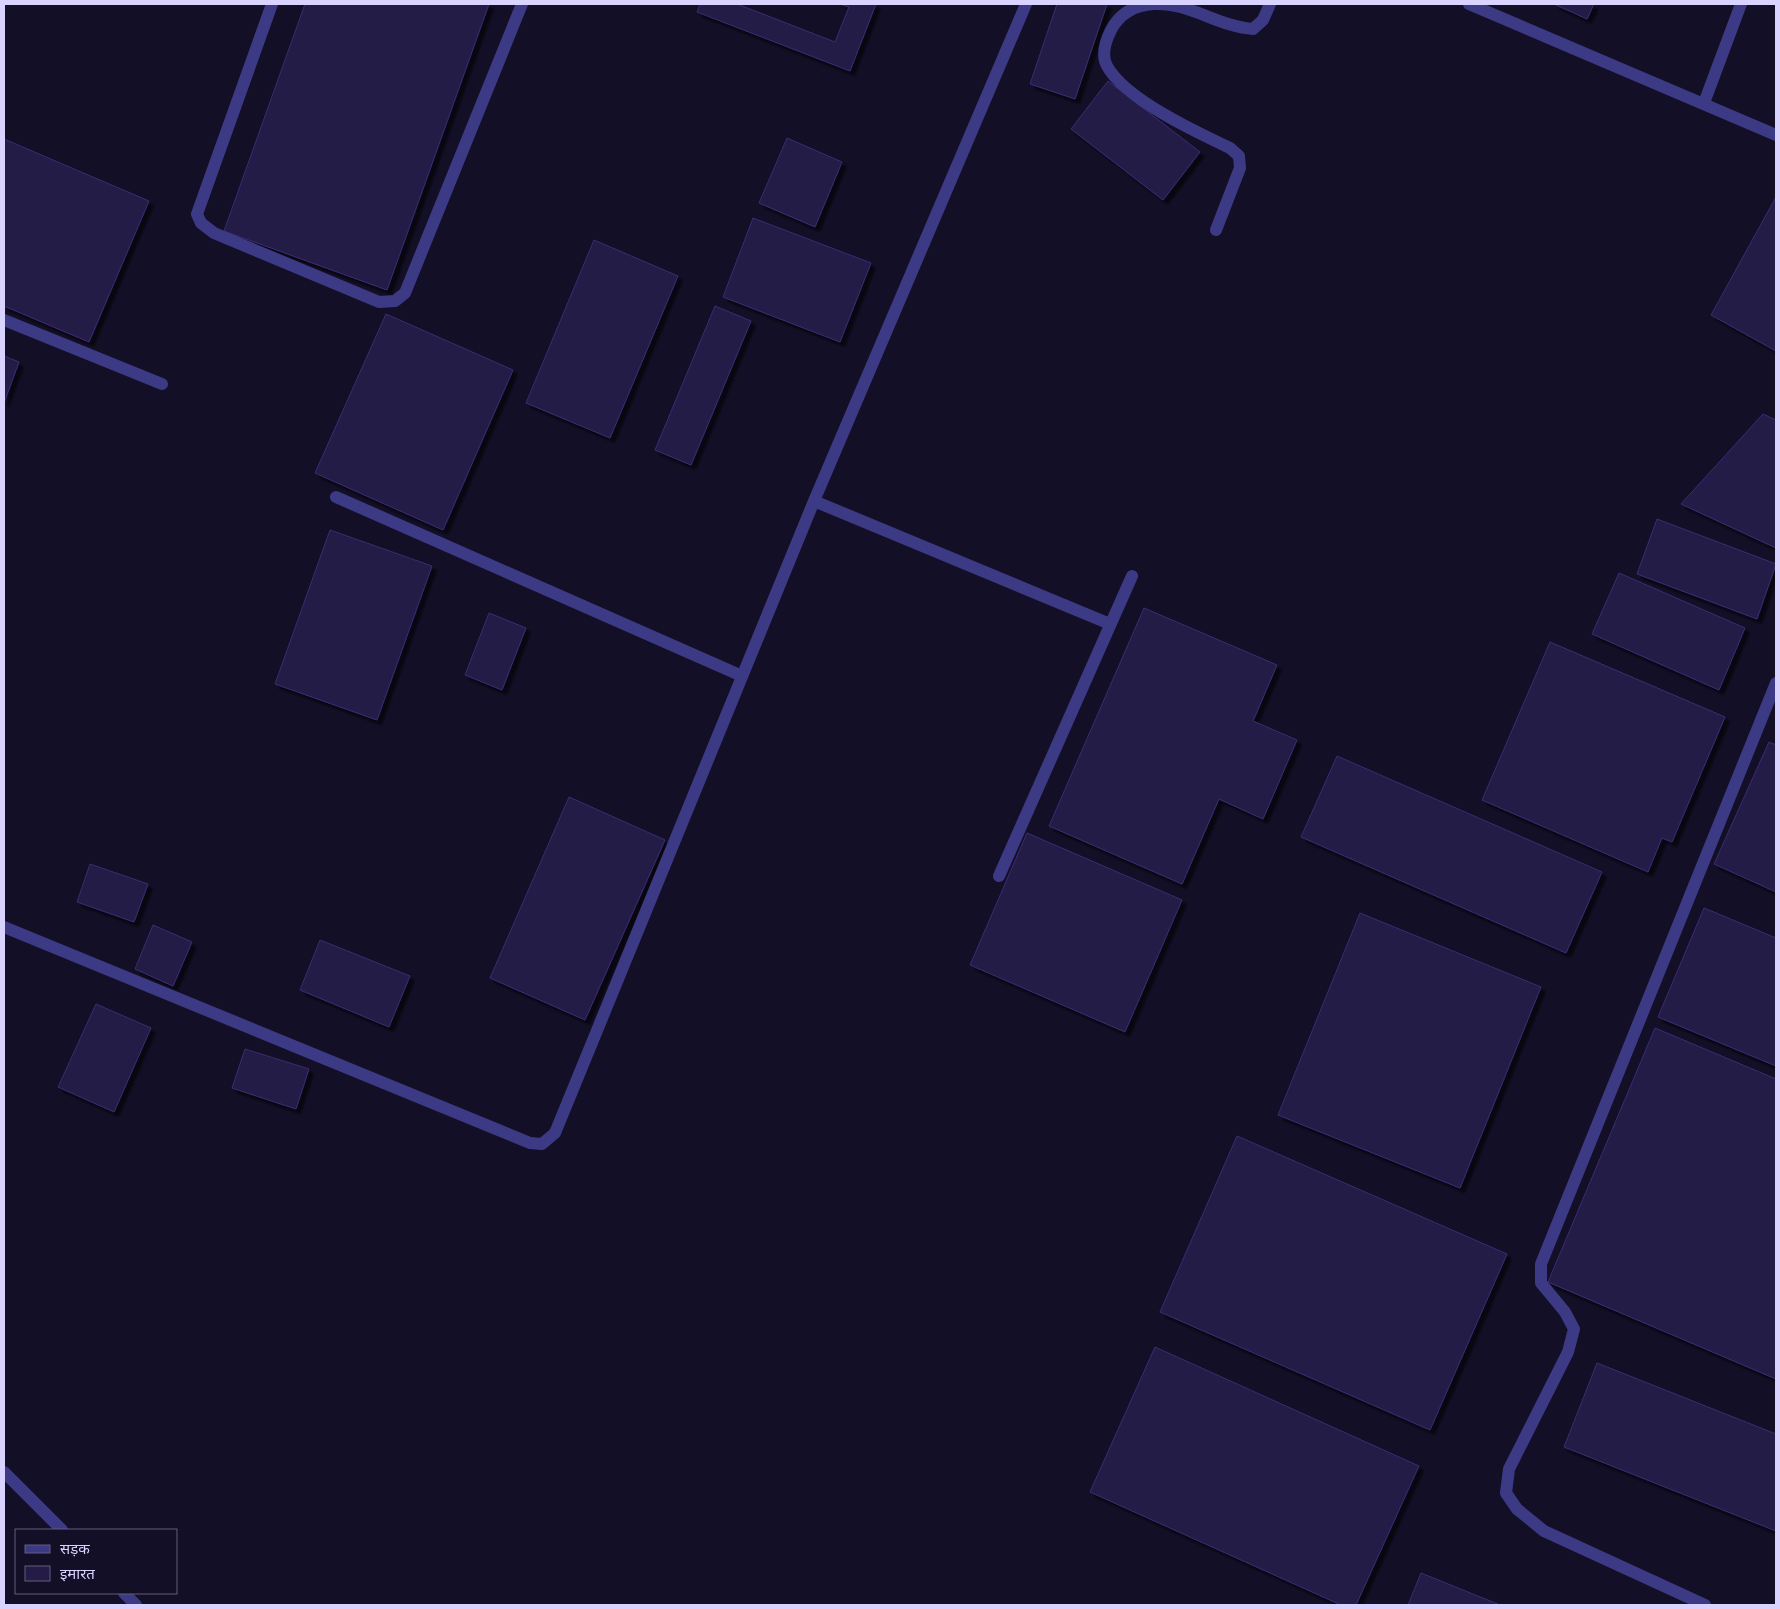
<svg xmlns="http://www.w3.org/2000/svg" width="1780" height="1609" viewBox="0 0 1780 1609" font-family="'Varela Round','Noto Sans Devanagari',sans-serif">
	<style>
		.building { fill: #241b47; stroke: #3b2d73; filter: url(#shadow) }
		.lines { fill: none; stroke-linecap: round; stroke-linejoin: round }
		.minor { stroke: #3d3a85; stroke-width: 12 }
	</style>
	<defs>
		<filter id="shadow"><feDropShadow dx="4.5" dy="4.5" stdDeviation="1" flood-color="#0009"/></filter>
	</defs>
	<rect width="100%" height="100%" fill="#130f26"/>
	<!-- building -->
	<path class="building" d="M 305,4 L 489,4 L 387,290 L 224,231 Z
		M 700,4 L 737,4 L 835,42 L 849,7 L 840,4 L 876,4 L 850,71 L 697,12 Z
		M 1057,4 L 1107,4 L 1075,99 L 1030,84 Z
		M 1554,4 L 1594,4 L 1587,19 Z
		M 1108,81 L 1200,152 L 1163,200 L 1071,129 Z
		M 787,138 L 842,162 L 815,227 L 759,203 Z
		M 4,139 L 149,201 L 89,342 L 4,306 Z
		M 1776,197 L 1776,351 L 1711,315 Z
		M 753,218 L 871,263 L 840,342 L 723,297 Z
		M 594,240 L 678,276 L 610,438 L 526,403 Z
		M 715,306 L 751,321 L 691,465 L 655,450 Z
		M 386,314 L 513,370 L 443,530 L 315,473 Z
		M 4,356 L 19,362 L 4,403 Z
		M 1763,414 L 1776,420 L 1776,548 L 1681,504 Z
		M 1657,519 L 1776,564 L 1757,619 L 1637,574 Z
		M 330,530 L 432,566 L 377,720 L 275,684 Z
		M 1619,573 L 1745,628 L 1719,690 L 1592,634 Z
		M 1144,608 L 1277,665 L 1253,721 L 1297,740 L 1263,819 L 1219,799 L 1182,884 L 1049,826 Z
		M 489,613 L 526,628 L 502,690 L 465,675 Z
		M 1550,642 L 1725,717 L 1672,842 L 1662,838 L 1648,872 L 1482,800 Z
		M 1769,742 L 1776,745 L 1776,892 L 1714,864 Z
		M 1337,756 L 1602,872 L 1566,953 L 1301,837 Z
		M 569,797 L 665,840 L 585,1020 L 490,978 Z
		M 1027,833 L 1182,900 L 1125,1032 L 970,965 Z
		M 90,864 L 148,884 L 134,922 L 77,902 Z
		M 1704,908 L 1776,938 L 1776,1066 L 1658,1017 Z
		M 1360,913 L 1541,987 L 1460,1188 L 1278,1115 Z
		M 153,925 L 192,942 L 173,986 L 135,969 Z
		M 320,940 L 410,976 L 389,1027 L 300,990 Z
		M 96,1004 L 151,1028 L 114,1112 L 58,1087 Z
		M 1655,1028 L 1776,1079 L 1776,1379 L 1548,1282 Z
		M 245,1049 L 309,1069 L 296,1109 L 232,1088 Z
		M 1237,1136 L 1507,1254 L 1430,1430 L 1160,1312 Z
		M 1155,1347 L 1419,1466 L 1356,1605 L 1341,1605 L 1090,1492 Z
		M 1597,1363 L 1776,1434 L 1776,1531 L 1564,1447 Z
		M 1421,1573 L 1500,1605 L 1408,1605 Z"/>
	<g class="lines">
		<!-- minor -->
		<path class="minor" d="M 272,4 L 197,214 L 201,223 L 214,233 L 379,302 L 395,301 L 405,293 L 522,4
			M 1469,4 L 1776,135
			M 1704,103 L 1741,4
			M 1216,230 L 1240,168 L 1239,156 L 1230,148 C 1196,132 1125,99 1107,66 C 1101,55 1106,40 1111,30 C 1120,13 1135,5 1154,4 C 1189,2 1219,27 1253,29 L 1263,20 L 1270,4
			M 4,320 L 162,384
			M 336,497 L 742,676
			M 814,501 L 1110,624
			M 999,876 L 1132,576
			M 4,927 L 530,1143 L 542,1144 L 555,1133 L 814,501 L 1026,4
			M 4,1472 L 62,1530
			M 124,1593 L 136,1605
			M 1705,1605 L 1544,1531 L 1517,1509 L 1506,1493 L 1509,1469 L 1568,1352 L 1574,1329 L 1565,1312 L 1541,1283 L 1541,1264 L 1776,683"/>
	</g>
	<!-- border -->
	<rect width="1780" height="1609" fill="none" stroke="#d9d4ff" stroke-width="10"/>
	<!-- legend -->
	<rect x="15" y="1529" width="162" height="65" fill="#130f26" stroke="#625e7d"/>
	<rect x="25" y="1545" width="25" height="8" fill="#3d3a85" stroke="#625e7d"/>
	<text x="60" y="1554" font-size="15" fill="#d9d4ff">सड़क</text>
	<rect x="25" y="1566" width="25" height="15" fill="#241b47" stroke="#625e7d"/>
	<text x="60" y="1579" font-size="15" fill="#d9d4ff">इमारत</text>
</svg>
